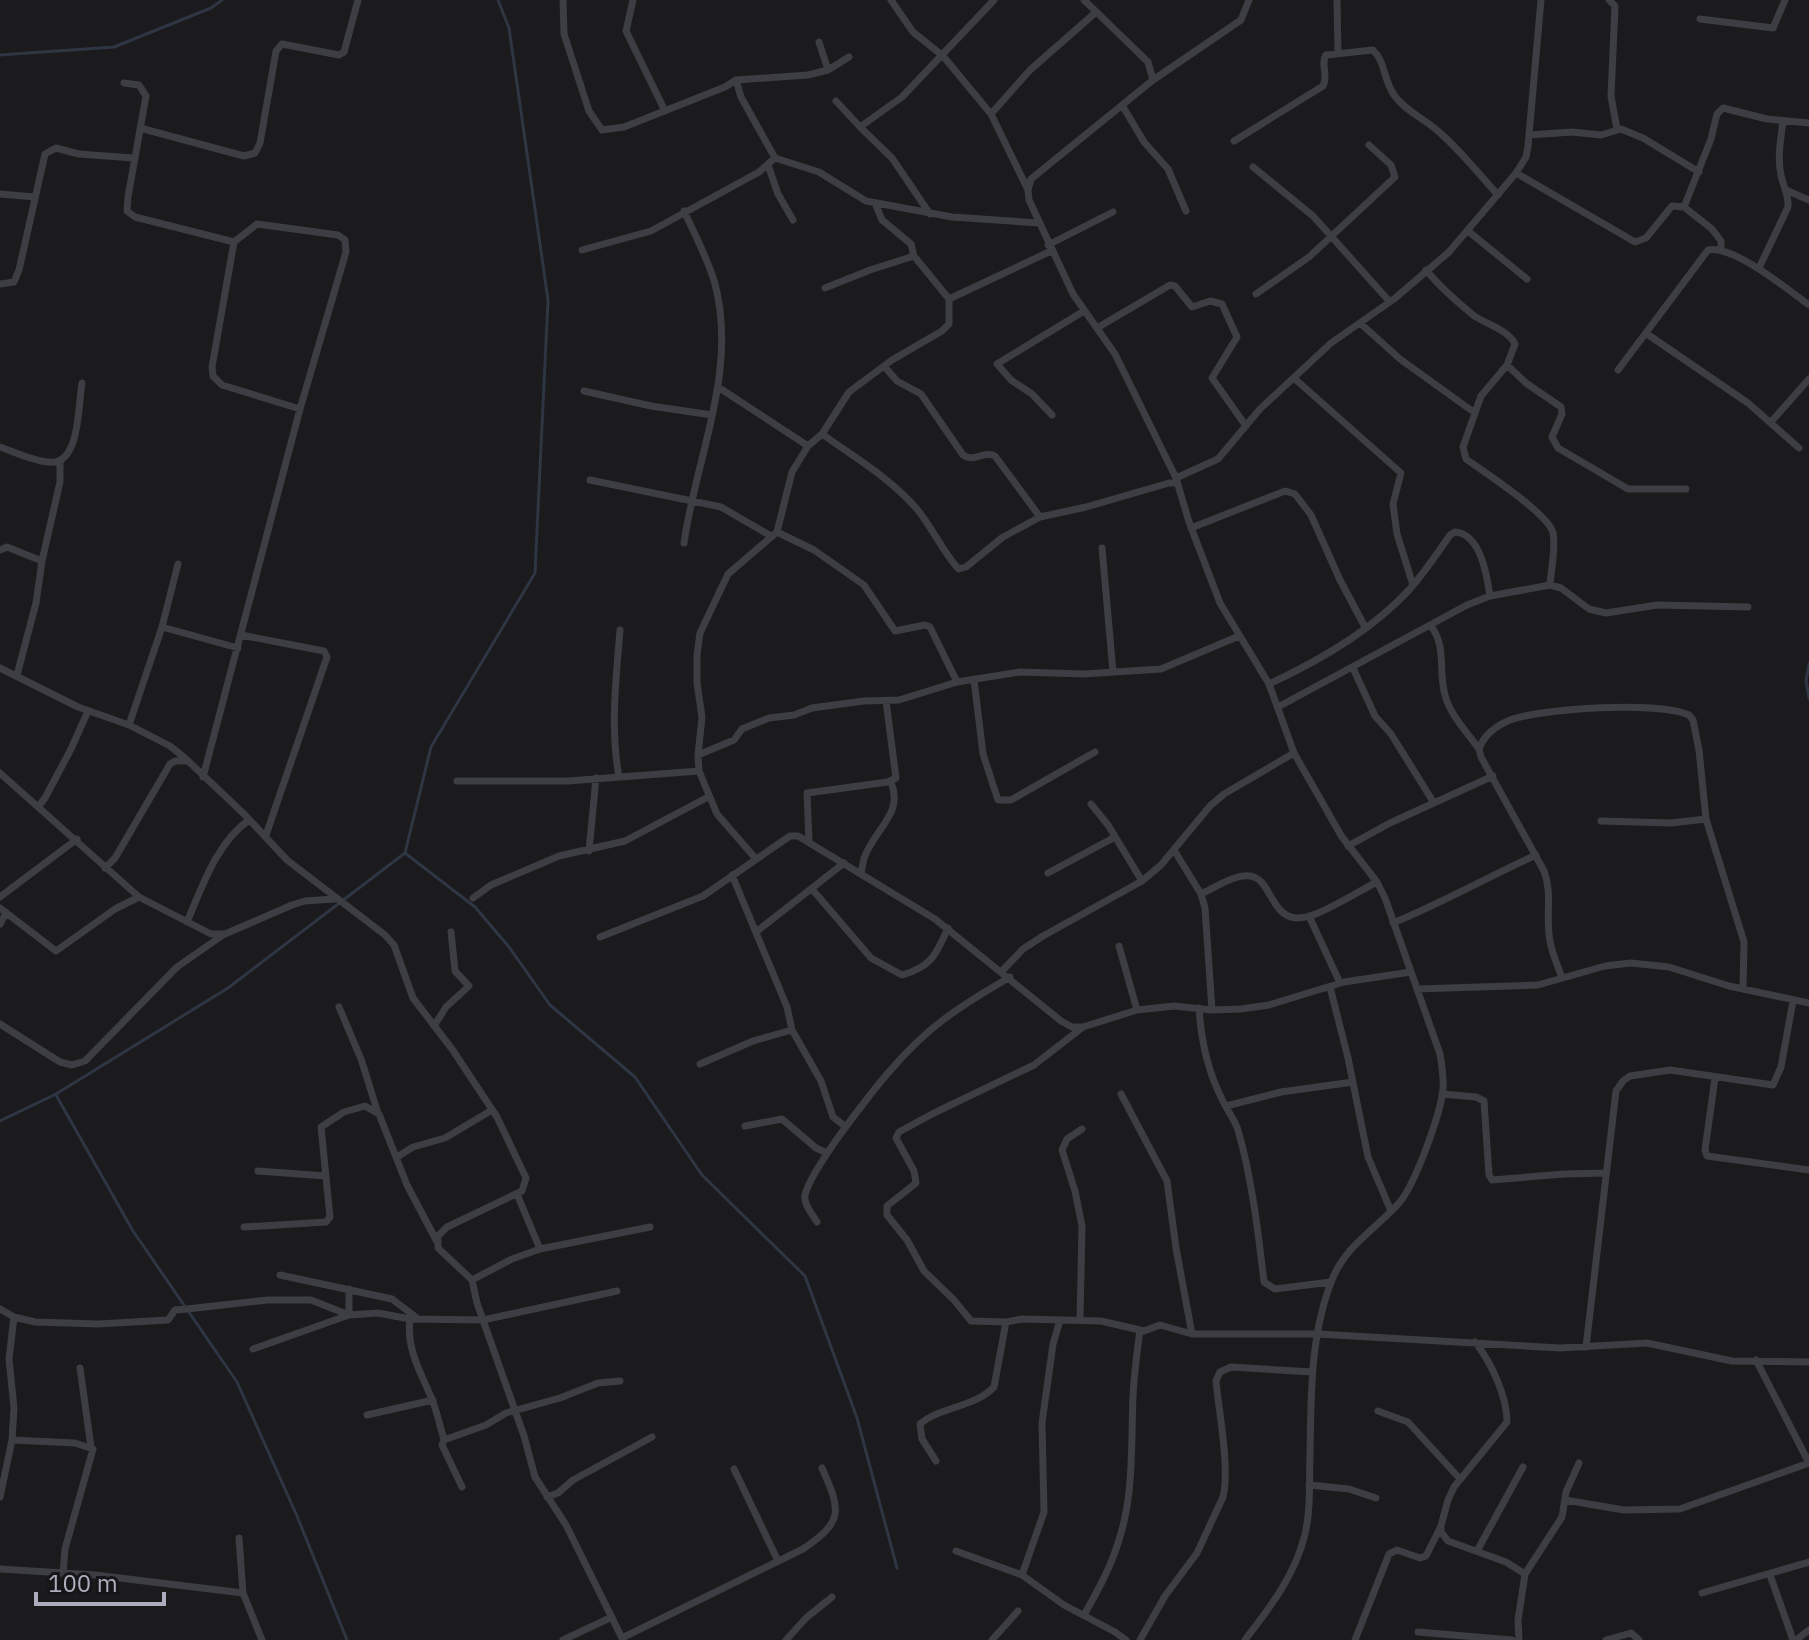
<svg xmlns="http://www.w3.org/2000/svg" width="1809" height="1640" viewBox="0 0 1809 1640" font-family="'IBM Plex Sans',sans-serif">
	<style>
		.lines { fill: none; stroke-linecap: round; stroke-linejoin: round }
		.stream { stroke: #2e3643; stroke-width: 3 }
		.street { stroke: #3d3d44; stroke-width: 7 }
	</style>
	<rect width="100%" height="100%" fill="#1b1a1d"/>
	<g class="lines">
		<!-- stream -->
		<path class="stream" d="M 0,55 L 114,47 L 211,8 L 222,0
			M 1809,664 L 1806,681 L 1809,698
			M 405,853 L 475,907 L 509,947 L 550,1005 L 635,1077 L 702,1175 L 805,1276 L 857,1418 L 897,1568
			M 56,1095 L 133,1231 L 237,1382 L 297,1516 L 347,1640
			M 0,1121 L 56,1094 L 228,988 L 405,853 L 431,747 L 535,573 L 548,300 L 509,28 L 498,0"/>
		<!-- street -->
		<path class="street" d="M 563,0 L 564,34 L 589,111 L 602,130 L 624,127 L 725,87 L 736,80 L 741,97 L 775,158 L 819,172 L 866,201 L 952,217 L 1039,223
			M 633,0 L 626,31 L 665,111
			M 891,0 L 913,32 L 943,56 L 991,114 L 1028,190 L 1029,200 L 1073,294 L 1115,354 L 1176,478
			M 1084,0 L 1148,62 L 1153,80
			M 1337,0 L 1338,53
			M 1609,0 L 1615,6 L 1611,96 L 1617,129
			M 1700,19 L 1773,28 L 1785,0
			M 819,42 L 828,70
			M 736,80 L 808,75 L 828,70 L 849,57
			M 124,83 L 139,85 L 146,96 L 128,197 L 127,211 L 135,217 L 234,242 L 257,224 L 338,235 L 345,240 L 346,252 L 300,409 L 203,777
			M 836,101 L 860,127
			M 1122,105 L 1144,142 L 1168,169 L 1186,211
			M 991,114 L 1030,70 L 1095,13
			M 140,128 L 244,156 L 255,153 L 260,143 L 276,51 L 282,44 L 339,55 L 344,52 L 358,0
			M 1529,135 L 1572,132 L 1601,135 L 1621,129 L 1643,138 L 1699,172
			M 1234,141 L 1323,86 C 1329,75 1320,64 1326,55 L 1373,50 C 1385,61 1384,81 1394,95 C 1404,109 1419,116 1433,127 C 1457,146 1477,172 1498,195
			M 768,165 L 778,194 L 793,220
			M 1253,167 L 1313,216 L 1390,302
			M 1516,173 L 1635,242 L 1646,238 L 1672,206 L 1684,207 L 1712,229 L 1721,241 L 1721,249
			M 1028,190 L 1031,179 L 1153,80 L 1241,20 L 1249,0
			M 1786,190 L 1809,200
			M 0,194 L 35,197
			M 875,203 L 882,220 L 911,244 L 914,256
			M 1684,207 L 1711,139 L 1717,114 L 1723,108 L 1767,119 L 1809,123
			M 930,214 L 892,158 L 860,127 L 902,97 L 994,0
			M 1468,231 L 1527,279
			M 234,242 L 212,367 L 213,376 L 222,385 L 300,409
			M 1048,245 L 1113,212
			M 582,250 L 651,231 L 759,172 L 775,158
			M 1759,268 L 1788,207 C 1789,195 1783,186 1781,175 C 1777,157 1781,138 1783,121
			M 1426,270 C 1440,287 1456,301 1473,315 C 1487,325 1507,329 1515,344 L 1507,365 L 1481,396 L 1463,447 L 1466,459 C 1484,472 1549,514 1553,533 C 1556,549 1551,569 1550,585
			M 0,284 L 14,282 L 19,270 L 45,154 L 56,148 L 79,154 L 133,158
			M 1256,294 L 1309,257 L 1395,177 L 1391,165 L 1369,145
			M 949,299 L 1051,251
			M 1360,323 L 1400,359 L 1475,413
			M 1097,328 L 1170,285 L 1175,286 L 1192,307 L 1210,301 L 1222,304 L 1237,337 L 1212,378 L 1246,426
			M 1647,334 L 1748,403 L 1799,448
			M 1507,365 L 1526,383 L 1561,407 L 1562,414 L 1552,437 L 1558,448 L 1628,489 L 1686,489
			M 884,366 L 897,381 L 921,394 L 963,455 C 974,463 984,450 995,456 L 1040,517
			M 1618,370 L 1708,250 C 1734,245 1787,289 1809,305
			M 1295,379 L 1401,473 L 1393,504 L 1397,534 L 1413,585
			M 718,387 L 808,446
			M 584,391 L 651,406 L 712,415
			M 1052,415 L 1032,394 L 1011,380 L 997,364 L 1084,311
			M 1771,422 L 1809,379
			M 822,434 C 854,457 890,478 916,508 C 928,521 950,563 959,569 L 966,567 L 1003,537 L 1040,517 L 1086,507 L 1169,483 L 1177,483
			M 0,447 C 15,452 33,461 49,462 C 80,466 78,406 82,383
			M 590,480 L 721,507 L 771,536
			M 1191,528 L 1285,491 L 1295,494 L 1311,515 L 1340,580 L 1365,627
			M 777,532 L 814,550 L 864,585 L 895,631 L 925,625 L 930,627 L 957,682
			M 684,543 C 696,457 738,372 715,284 C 708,259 695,235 684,211
			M 1102,548 L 1113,672
			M 0,550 L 7,547 L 42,561
			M 1431,626 C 1447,647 1438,671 1445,695 C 1450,715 1467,732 1479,749 L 1481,757 L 1544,871 C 1553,895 1545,917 1550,941 C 1552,954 1558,966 1562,978
			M 162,627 L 238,648
			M 241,635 L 324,651 L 327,657 L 266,835
			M 0,668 L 78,707 L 129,725 L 170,746 L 185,758 L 244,814 L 287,860 L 385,935 L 394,945 L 413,998 L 452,1049 L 497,1117 L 526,1178 L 522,1191 L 447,1227 L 438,1236 L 438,1248 L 472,1280 L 477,1303 L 524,1436 L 535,1477 L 566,1525 L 623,1640
			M 1353,668 L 1375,716 L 1391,734 L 1434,803
			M 17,675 L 36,603 L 42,561 L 60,482 L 60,462
			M 974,680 L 983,754 L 998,800 L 1011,800 L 1095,752
			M 1269,684 C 1319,661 1371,631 1409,590 C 1424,573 1437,554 1450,535 L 1455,532 C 1481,534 1487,576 1490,596
			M 1278,707 L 1467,605 L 1490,596 L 1550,585 L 1561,588 L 1589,609 L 1606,613 L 1657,605 L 1748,607
			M 129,725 L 162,627 L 178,564
			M 1479,749 C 1484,734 1496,726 1510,720 C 1543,708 1658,701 1689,715 L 1693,720 L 1699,750 L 1706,819 L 1744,942 L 1743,989
			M 698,755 L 734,740 L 742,729 L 769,718 L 794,715 L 812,708 L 864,701 L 899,700 L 957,682 L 1020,672 L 1084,674 L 1161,669 L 1239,636
			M 0,773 L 139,897 L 211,934 L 225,934 L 292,905 L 305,901 L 334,899
			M 619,777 C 610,727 616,680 620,630
			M 457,781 L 568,781 L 699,771
			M 1091,804 L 1108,825 L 1142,881
			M 38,807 L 45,798 L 71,749 L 88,711
			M 1601,821 L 1671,823 L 1706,819
			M 809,841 L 807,793 L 888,782 L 896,778 L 886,701
			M 1348,846 L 1390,823 L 1493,776
			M 1174,850 L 1201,894 L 1205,908 L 1212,1010
			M 589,851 L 596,778
			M 756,859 L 717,814 L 699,771 L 698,755 L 702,717 L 697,683 L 697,655 L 700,633 L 728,574 L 777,532 L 792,472 L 808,446 L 822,434 L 849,392 L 892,360 L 942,331 L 949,324 L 949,299 L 914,256 L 870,270 L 825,288
			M 105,868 L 115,858 L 170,764 L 175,761 L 187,761
			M 1048,873 L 1115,837
			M 861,874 C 862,868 863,861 865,856 C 875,829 904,813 891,782
			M 732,875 L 787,1007 L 792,1030 L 821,1081 L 833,1117 L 846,1127
			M 812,889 L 871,958 L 902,975 C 931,967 936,955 948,928
			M 1201,894 C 1215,888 1238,871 1254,877 C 1273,883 1272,928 1310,916 C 1328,911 1359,891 1377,882
			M 0,897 L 77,839
			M 473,898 L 491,885 L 559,856 L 625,841 L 708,797
			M 0,908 L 56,951 L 115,909 L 139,897
			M 1309,916 L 1340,983
			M 187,922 C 202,887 217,842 249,820
			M 1393,923 C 1442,903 1488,877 1536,855
			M 0,924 L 6,913
			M 756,932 L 844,863
			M 600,937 L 703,896 L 790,836 L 798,836 L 935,919 L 1061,1021 L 1072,1027 L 1083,1027 L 1137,1010 L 1174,1006 L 1212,1010 L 1241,1009 L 1269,1005 L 1344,982 L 1411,972
			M 1119,946 L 1137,1010
			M 1002,971 L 1023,949 L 1043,936 L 1142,881 L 1161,865 L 1210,806 L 1224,794 L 1294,753
			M 1330,987 L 1348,1058 L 1368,1157 L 1391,1211
			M 1417,989 L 1538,985 L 1605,966 L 1631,963 L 1669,967 L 1729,986 L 1809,1003
			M 339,1007 L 361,1059 L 378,1113
			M 1199,1008 C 1201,1039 1207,1069 1221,1097 C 1226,1109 1234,1118 1238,1130 C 1252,1179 1258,1231 1264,1282 L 1275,1289 L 1331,1282
			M 0,1024 L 60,1062 L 72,1065 L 85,1061 L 177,967 L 223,935
			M 434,1026 L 446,1007 L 469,986 L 455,971 L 451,932
			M 1083,1027 L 1034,1065 L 934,1113 L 899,1132 L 896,1138 L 914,1171 L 916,1183 L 887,1206 L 887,1215 L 907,1240 L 924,1271 L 954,1300 L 971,1321 L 1006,1322 L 1022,1319 L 1101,1321 L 1144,1331 L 1160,1325 L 1192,1334 L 1318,1334 L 1560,1348 L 1647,1343 L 1732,1361 L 1809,1362
			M 700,1064 L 753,1041 L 792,1030
			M 1715,1078 L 1705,1150 L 1707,1156 L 1809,1170
			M 1121,1094 L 1167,1181 L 1176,1248 L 1192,1334
			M 1442,1094 L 1476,1097 L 1484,1101 L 1489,1175 L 1492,1180 L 1564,1174 L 1606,1173
			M 1226,1106 L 1281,1092 L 1353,1082
			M 745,1126 L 782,1119 L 816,1148 L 827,1153
			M 397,1157 L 413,1147 L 445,1138 L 492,1110
			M 258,1171 L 326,1176
			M 517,1194 L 540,1249
			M 817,1222 C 813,1215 803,1204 805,1195 C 808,1180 830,1149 839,1136 C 870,1094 904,1048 947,1017 C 967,1002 988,990 1010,977
			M 244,1227 L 326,1222 L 330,1217 L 321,1127 L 344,1112 L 365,1106 L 379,1114 L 407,1185 L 436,1240
			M 280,1275 L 392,1299 L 417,1318
			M 472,1280 L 512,1259 L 540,1249 L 650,1227
			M 0,1309 L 14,1317 L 35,1322 L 98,1324 L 168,1320 L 175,1310 L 187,1309 L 268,1300 L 311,1300 L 349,1315 L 349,1289
			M 410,1319 C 406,1348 420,1371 431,1397 C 437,1411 440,1426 444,1440
			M 1080,1320 L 1082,1226 L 1075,1191 L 1062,1150 L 1067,1139 L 1082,1129
			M 1586,1347 L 1616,1091 L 1623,1081 L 1630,1076 L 1670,1070 L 1773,1085 L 1781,1067 L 1793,1001
			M 253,1349 L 349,1315 L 378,1313 L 410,1319 L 483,1320 L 617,1291
			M 1756,1360 L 1809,1463
			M 80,1368 L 91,1447
			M 1378,1411 L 1408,1422 L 1460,1479
			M 367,1415 L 433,1400
			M 12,1440 L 75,1443 L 93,1449 L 65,1549 L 63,1574
			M 936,1461 L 922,1439 L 920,1424 C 941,1406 974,1408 994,1387 L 1006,1322
			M 734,1469 L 778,1561
			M 1309,1485 L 1349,1489 L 1376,1498
			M 462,1487 L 442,1445 L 444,1440 L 486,1425 L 506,1413 L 560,1398 L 598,1383 L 620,1381
			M 0,1497 L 12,1440 L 14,1408 L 9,1359 L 14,1317
			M 547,1497 L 558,1493 L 573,1480 L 652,1437
			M 1565,1500 L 1624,1510 L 1680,1509 L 1809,1463
			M 1441,1526 L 1441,1532 L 1448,1541 L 1506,1562 L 1525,1574
			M 239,1538 L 243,1593 L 262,1640
			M 956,1551 L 1022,1575 L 1064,1605 L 1115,1632 L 1126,1640
			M 1477,1551 L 1523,1467
			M 0,1569 L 95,1575 L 243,1593
			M 1022,1575 L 1044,1512 L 1042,1423 L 1053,1344 L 1060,1320
			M 1770,1575 L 1793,1640
			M 1702,1593 L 1809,1562
			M 1084,1615 C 1097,1592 1110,1569 1118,1543 C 1134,1497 1131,1445 1133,1397 C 1134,1375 1137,1352 1140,1330
			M 1418,1632 L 1512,1640
			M 622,1638 L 803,1549 C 844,1521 841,1511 822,1468
			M 563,1640 L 612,1617
			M 786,1640 L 806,1618 L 832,1597
			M 992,1640 L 1018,1611
			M 1140,1640 L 1165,1596 L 1197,1553 L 1223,1497 C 1230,1468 1219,1413 1216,1381 L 1220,1372 L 1231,1367 L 1312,1372
			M 1245,1640 C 1270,1607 1295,1576 1305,1534 C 1311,1509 1309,1482 1310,1455 C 1311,1397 1310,1335 1332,1280 C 1345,1246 1375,1230 1399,1203 C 1415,1185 1440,1115 1443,1090 C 1444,1078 1442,1066 1440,1054 L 1385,898 L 1377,882 L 1342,837 L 1294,753 L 1269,684 L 1220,603 L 1189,522 L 1176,478 L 1218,459 L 1260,409 L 1331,343 L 1394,299 L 1449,252 L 1516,173 L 1526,157 L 1528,146 L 1541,0
			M 1355,1640 L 1389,1554 L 1397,1550 L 1420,1558 L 1426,1556 L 1441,1526 L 1448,1500 L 1454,1487 L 1507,1422 C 1507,1396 1491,1362 1475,1342
			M 1519,1640 L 1518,1620 L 1525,1574 L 1562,1517 L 1566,1492 L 1579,1463
			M 1606,1640 L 1631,1633 L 1639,1640
			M 1796,1640 L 1809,1630"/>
	</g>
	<!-- scale -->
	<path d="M36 1592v12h128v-12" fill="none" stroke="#acaebd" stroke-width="4"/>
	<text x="48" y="1592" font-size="24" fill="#acaebd" stroke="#161518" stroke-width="6" paint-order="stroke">100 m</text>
</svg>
